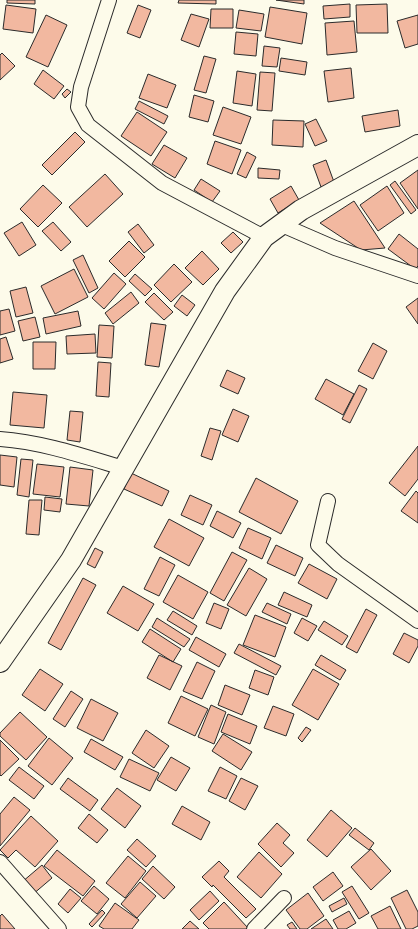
<svg xmlns="http://www.w3.org/2000/svg" width="418" height="929" viewBox="0 0 418 929" font-family="'Space Grotesk',sans-serif">
	<style>
		.building { fill: #f2b8a0; stroke: #2b2b2b }
		.lines { fill: none; stroke-linecap: round; stroke-linejoin: round }
		.street-casing { stroke: #2b2b2b; stroke-width: 16 }
		.secondary-casing { stroke: #2b2b2b; stroke-width: 22 }
		.street { stroke: #fdfbea; stroke-width: 14 }
		.secondary { stroke: #fdfbea; stroke-width: 20 }
	</style>
	<rect width="100%" height="100%" fill="#fdfbea"/>
	<!-- building -->
	<path class="building" d="M 7,0 L 35,0 L 35,4 L 7,3 Z
		M 179,0 L 216,0 L 216,4 L 178,3 Z
		M 276,0 L 304,0 L 304,4 Z
		M 350,4 L 350,17 L 324,19 L 323,6 Z
		M 387,4 L 388,33 L 357,33 L 356,5 Z
		M 6,5 L 36,9 L 33,33 L 3,29 Z
		M 138,5 L 151,10 L 140,38 L 127,33 Z
		M 270,7 L 307,13 L 302,44 L 265,37 Z
		M 211,9 L 233,9 L 233,28 L 210,28 Z
		M 239,10 L 264,14 L 261,31 L 236,28 Z
		M 191,14 L 209,19 L 199,47 L 181,40 Z
		M 46,15 L 67,25 L 48,67 L 26,57 Z
		M 418,15 L 418,44 L 405,48 L 397,21 Z
		M 354,21 L 357,52 L 327,55 L 325,23 Z
		M 236,32 L 258,34 L 256,56 L 234,54 Z
		M 264,46 L 280,48 L 277,67 L 262,66 Z
		M 2,53 L 15,66 L 0,80 L 0,55 Z
		M 204,56 L 216,59 L 206,93 L 194,90 Z
		M 281,58 L 307,62 L 305,75 L 279,71 Z
		M 351,68 L 354,98 L 328,102 L 324,71 Z
		M 43,70 L 64,86 L 54,99 L 34,84 Z
		M 237,71 L 256,74 L 252,106 L 233,103 Z
		M 260,72 L 275,73 L 272,111 L 257,110 Z
		M 148,74 L 176,85 L 167,108 L 139,98 Z
		M 67,89 L 71,92 L 65,98 L 62,94 Z
		M 194,95 L 214,101 L 208,122 L 189,117 Z
		M 139,101 L 168,116 L 164,124 L 135,109 Z
		M 223,107 L 251,117 L 241,144 L 213,135 Z
		M 398,110 L 400,126 L 365,132 L 362,116 Z
		M 137,112 L 167,132 L 151,156 L 121,136 Z
		M 316,119 L 327,141 L 315,146 L 305,124 Z
		M 273,120 L 304,121 L 303,147 L 272,145 Z
		M 75,132 L 85,142 L 52,175 L 42,165 Z
		M 215,141 L 241,150 L 232,174 L 207,164 Z
		M 164,145 L 187,158 L 175,178 L 152,164 Z
		M 247,152 L 256,157 L 246,178 L 237,174 Z
		M 326,160 L 334,182 L 321,187 L 313,165 Z
		M 258,168 L 280,170 L 279,179 L 258,178 Z
		M 418,170 L 418,209 L 400,183 Z
		M 105,174 L 123,194 L 87,227 L 69,207 Z
		M 201,179 L 220,191 L 212,202 L 194,190 Z
		M 395,181 L 416,210 L 411,214 L 390,185 Z
		M 43,185 L 62,203 L 38,227 L 20,209 Z
		M 291,186 L 299,200 L 278,213 L 270,199 Z
		M 387,186 L 404,213 L 378,231 L 360,205 Z
		M 354,201 L 385,248 L 361,250 L 320,223 Z
		M 22,222 L 36,245 L 19,256 L 4,233 Z
		M 53,222 L 71,242 L 61,251 L 42,231 Z
		M 138,224 L 154,245 L 144,253 L 128,232 Z
		M 233,232 L 243,242 L 231,253 L 221,243 Z
		M 399,234 L 418,249 L 418,266 L 415,269 L 388,249 Z
		M 129,241 L 145,257 L 125,277 L 109,261 Z
		M 202,251 L 219,269 L 203,285 L 185,268 Z
		M 83,255 L 98,288 L 89,293 L 73,260 Z
		M 174,264 L 192,282 L 171,302 L 154,285 Z
		M 74,269 L 88,297 L 55,314 L 41,286 Z
		M 114,273 L 126,284 L 104,309 L 92,298 Z
		M 135,274 L 152,289 L 145,296 L 129,281 Z
		M 26,287 L 33,313 L 16,317 L 10,291 Z
		M 131,292 L 139,303 L 113,324 L 105,313 Z
		M 154,293 L 173,312 L 164,320 L 145,302 Z
		M 182,295 L 195,305 L 187,316 L 174,306 Z
		M 418,298 L 418,324 L 406,307 Z
		M 9,309 L 15,331 L 0,335 L 0,311 Z
		M 78,311 L 81,326 L 46,334 L 43,318 Z
		M 35,317 L 40,337 L 23,341 L 18,321 Z
		M 151,323 L 166,325 L 159,367 L 145,365 Z
		M 99,325 L 114,326 L 112,358 L 97,357 Z
		M 95,334 L 96,353 L 67,354 L 66,336 Z
		M 6,337 L 13,359 L 0,363 L 0,339 Z
		M 33,342 L 56,342 L 55,369 L 33,369 Z
		M 373,343 L 387,351 L 373,379 L 358,371 Z
		M 98,362 L 111,363 L 109,397 L 96,396 Z
		M 227,370 L 245,378 L 238,394 L 220,386 Z
		M 326,379 L 354,394 L 343,415 L 315,399 Z
		M 359,385 L 367,389 L 350,423 L 342,419 Z
		M 13,392 L 47,395 L 44,428 L 10,425 Z
		M 233,409 L 249,416 L 238,442 L 222,435 Z
		M 70,411 L 83,412 L 80,442 L 67,440 Z
		M 210,428 L 221,431 L 212,460 L 201,456 Z
		M 418,446 L 418,479 L 405,496 L 389,483 Z
		M 0,455 L 17,457 L 14,487 L 0,485 Z
		M 21,459 L 33,460 L 29,497 L 17,495 Z
		M 37,464 L 64,467 L 60,497 L 33,494 Z
		M 70,467 L 93,470 L 89,506 L 66,504 Z
		M 131,473 L 169,491 L 162,506 L 124,489 Z
		M 256,478 L 298,501 L 281,534 L 239,512 Z
		M 416,491 L 418,493 L 418,523 L 401,511 Z
		M 190,495 L 212,505 L 203,525 L 181,515 Z
		M 45,497 L 62,499 L 60,512 L 44,510 Z
		M 29,500 L 42,500 L 39,535 L 26,534 Z
		M 217,511 L 241,523 L 233,538 L 210,526 Z
		M 169,519 L 204,538 L 189,566 L 154,547 Z
		M 248,528 L 271,538 L 262,559 L 239,548 Z
		M 276,545 L 303,558 L 295,576 L 267,563 Z
		M 95,548 L 103,552 L 95,568 L 87,564 Z
		M 232,552 L 247,560 L 224,601 L 210,593 Z
		M 160,557 L 175,565 L 159,596 L 144,589 Z
		M 309,564 L 337,579 L 327,599 L 298,583 Z
		M 249,568 L 267,579 L 246,616 L 227,605 Z
		M 178,575 L 208,592 L 193,619 L 163,602 Z
		M 83,578 L 96,585 L 61,650 L 48,643 Z
		M 123,586 L 154,604 L 138,631 L 107,613 Z
		M 284,592 L 312,605 L 307,617 L 278,605 Z
		M 214,603 L 229,609 L 221,629 L 206,623 Z
		M 267,603 L 291,614 L 287,624 L 262,612 Z
		M 366,609 L 377,615 L 357,653 L 346,647 Z
		M 173,611 L 197,626 L 192,635 L 167,620 Z
		M 255,615 L 286,627 L 275,657 L 243,645 Z
		M 157,618 L 190,639 L 184,647 L 152,627 Z
		M 302,618 L 317,626 L 308,641 L 294,633 Z
		M 324,621 L 348,636 L 342,645 L 318,630 Z
		M 150,629 L 181,649 L 173,662 L 142,642 Z
		M 404,633 L 418,640 L 418,646 L 409,663 L 393,654 Z
		M 196,637 L 226,654 L 219,667 L 189,650 Z
		M 239,644 L 281,666 L 276,675 L 234,653 Z
		M 159,655 L 182,666 L 170,690 L 147,678 Z
		M 321,655 L 346,670 L 340,680 L 315,665 Z
		M 197,662 L 215,671 L 202,699 L 183,691 Z
		M 40,669 L 63,684 L 45,711 L 22,695 Z
		M 313,669 L 339,684 L 318,720 L 292,705 Z
		M 255,670 L 274,677 L 268,695 L 249,688 Z
		M 225,685 L 250,695 L 242,715 L 218,705 Z
		M 71,691 L 83,699 L 65,727 L 53,719 Z
		M 181,696 L 208,709 L 195,736 L 168,723 Z
		M 91,699 L 118,713 L 103,741 L 77,728 Z
		M 211,705 L 226,712 L 214,744 L 198,737 Z
		M 273,706 L 294,714 L 286,736 L 264,728 Z
		M 20,712 L 47,737 L 26,760 L 0,736 L 0,733 Z
		M 228,714 L 257,726 L 250,744 L 221,732 Z
		M 306,727 L 311,730 L 302,742 L 298,738 Z
		M 146,730 L 169,746 L 154,768 L 132,753 Z
		M 223,734 L 252,752 L 241,770 L 212,751 Z
		M 49,738 L 73,758 L 52,785 L 28,766 Z
		M 91,739 L 123,757 L 115,770 L 84,752 Z
		M 0,740 L 19,759 L 1,776 L 0,775 Z
		M 171,757 L 190,768 L 176,791 L 157,780 Z
		M 129,759 L 159,773 L 150,791 L 120,777 Z
		M 19,767 L 44,786 L 34,799 L 9,780 Z
		M 220,767 L 237,776 L 226,799 L 208,791 Z
		M 68,778 L 98,800 L 90,811 L 60,789 Z
		M 241,778 L 258,786 L 245,810 L 229,801 Z
		M 117,788 L 141,806 L 125,828 L 101,809 Z
		M 14,797 L 30,810 L 0,846 L 0,814 Z
		M 182,806 L 210,822 L 201,840 L 172,824 Z
		M 331,810 L 352,828 L 327,857 L 307,840 Z
		M 89,814 L 108,830 L 97,843 L 78,828 Z
		M 31,816 L 58,841 L 35,867 L 16,850 L 8,858 L 0,850 Z
		M 277,823 L 290,835 L 283,843 L 294,853 L 281,867 L 258,844 Z
		M 355,828 L 374,843 L 369,850 L 349,835 Z
		M 137,839 L 156,856 L 146,867 L 127,850 Z
		M 371,849 L 391,871 L 371,890 L 351,867 Z
		M 57,850 L 95,881 L 83,896 L 44,866 Z
		M 259,852 L 282,874 L 261,898 L 237,877 Z
		M 128,856 L 146,871 L 125,898 L 106,883 Z
		M 219,861 L 229,871 L 224,877 L 256,909 L 246,918 L 213,885 L 212,887 L 202,877 Z
		M 42,865 L 52,878 L 32,895 L 22,882 Z
		M 153,866 L 175,887 L 164,899 L 142,879 Z
		M 333,872 L 343,886 L 323,901 L 313,887 Z
		M 140,882 L 156,896 L 137,918 L 121,904 Z
		M 94,886 L 109,899 L 97,914 L 81,901 Z
		M 352,886 L 369,913 L 359,919 L 342,892 Z
		M 70,889 L 81,898 L 68,913 L 58,904 Z
		M 407,890 L 418,912 L 418,926 L 412,929 L 406,929 L 391,898 Z
		M 210,891 L 219,901 L 199,920 L 190,910 Z
		M 308,893 L 324,916 L 307,929 L 300,929 L 286,910 Z
		M 344,898 L 347,904 L 332,912 L 329,906 Z
		M 224,902 L 248,928 L 247,929 L 209,929 L 203,923 Z
		M 115,903 L 139,920 L 132,929 L 104,929 L 99,926 Z
		M 390,906 L 401,929 L 378,929 L 371,916 Z
		M 102,910 L 105,913 L 92,927 L 89,924 Z
		M 349,911 L 356,923 L 346,929 L 338,929 L 333,920 Z
		M 2,914 L 15,929 L 0,929 L 0,916 Z
		M 326,919 L 333,929 L 311,929 Z
		M 190,921 L 199,929 L 182,929 Z
		M 292,922 L 297,929 L 290,929 L 287,925 Z"/>
	<g class="lines">
		<defs>
			<path id="street" d="M 109,0 L 81,87 L 78,107 L 88,125 L 162,183 L 264,237
				M 282,225 L 335,248 L 418,276
				M 0,439 C 42,442 83,456 123,468
				M 328,501 L 318,545 L 338,564 L 418,621
				M 0,862 L 59,929
				M 254,929 L 284,898"/>
			<path id="secondary" d="M 0,662 L 71,560 L 225,291 L 264,237 L 301,210 L 418,145"/>
		</defs>
		<!-- street casing -->
		<use href="#street" class="street-casing"/>
		<!-- secondary casing -->
		<use href="#secondary" class="secondary-casing"/>
		<!-- street -->
		<use href="#street" class="street"/>
		<!-- secondary -->
		<use href="#secondary" class="secondary"/>
	</g>
</svg>
